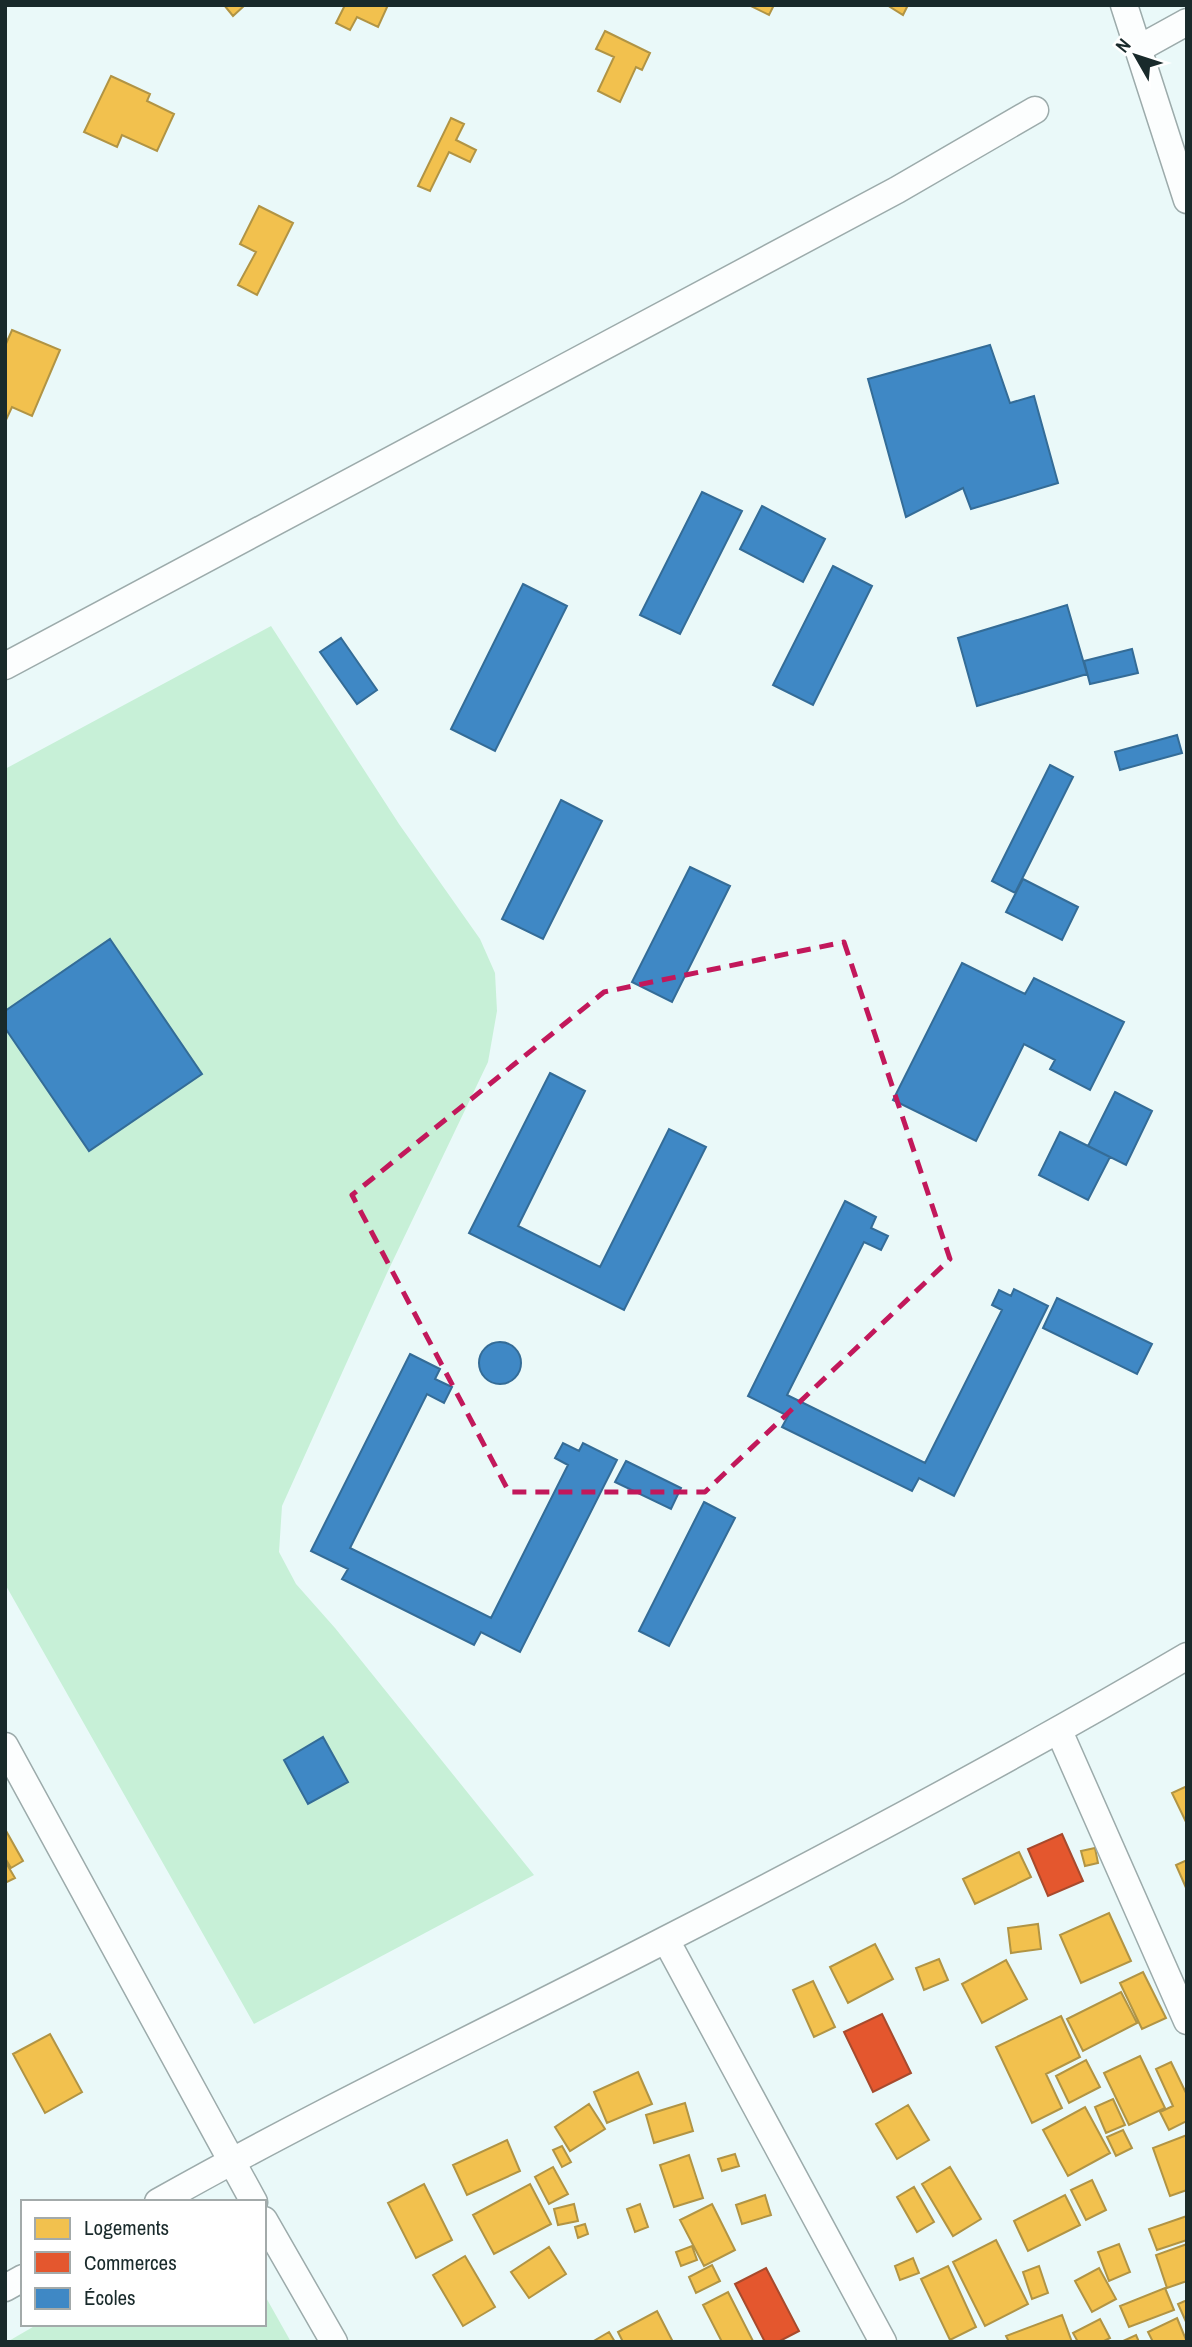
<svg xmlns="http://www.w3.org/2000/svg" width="1192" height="2347" viewBox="0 0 1192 2347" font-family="'Archivo Narrow',sans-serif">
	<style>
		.green { fill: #c7f0d7 }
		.homes { fill: #f2c14e; stroke: #b19444; stroke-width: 2 }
		.shops { fill: #e4572e; stroke: #a74a2d; stroke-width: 2 }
		.schools { fill: #3f88c5; stroke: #346c97; stroke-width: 2 }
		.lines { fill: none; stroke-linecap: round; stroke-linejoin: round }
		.minor-casing { stroke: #9cabab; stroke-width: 29 }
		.minor { stroke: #fcfefe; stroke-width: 26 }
		.marked { fill: none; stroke: #c2185b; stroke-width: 5; stroke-dasharray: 14 9; stroke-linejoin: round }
	</style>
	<rect width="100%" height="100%" fill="#eaf9f9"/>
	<!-- green -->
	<path class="green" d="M 271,626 L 399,824 L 480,939 L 495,973 L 497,1011 L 488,1062 L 387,1273 L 282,1506 L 279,1552 L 296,1584 L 335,1628 L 534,1875 L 254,2024 L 5,1584 L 5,769 Z
		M 264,2294 L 291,2342 L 7,2342 L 38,2324 L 264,2324 Z"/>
	<!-- homes -->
	<path class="homes" d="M 224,5 L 245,5 L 233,16 Z
		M 345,5 L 388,5 L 378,27 L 357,17 L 350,30 L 336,23 Z
		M 749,5 L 774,5 L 769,15 Z
		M 887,5 L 908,5 L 903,15 Z
		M 605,31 L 650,53 L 642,70 L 636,67 L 620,102 L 598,91 L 614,57 L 596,49 Z
		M 111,76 L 150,94 L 147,101 L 174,114 L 157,151 L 122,135 L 117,147 L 84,132 Z
		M 451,118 L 464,124 L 456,140 L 476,150 L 470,162 L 449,152 L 430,191 L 418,186 Z
		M 259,206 L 293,223 L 257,295 L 238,285 L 256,252 L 240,244 Z
		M 12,330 L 60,350 L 32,416 L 12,407 L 5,422 L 5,346 Z
		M 1187,1786 L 1187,1824 L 1172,1793 Z
		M 5,1829 L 23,1861 L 11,1868 L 5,1858 Z
		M 1095,1848 L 1098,1863 L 1085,1866 L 1081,1851 Z
		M 1019,1852 L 1031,1877 L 975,1904 L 963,1879 Z
		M 1187,1860 L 1187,1890 L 1176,1865 Z
		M 5,1861 L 15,1878 L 5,1883 Z
		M 1109,1913 L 1131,1961 L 1081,1983 L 1060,1935 Z
		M 1038,1924 L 1041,1949 L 1011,1953 L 1008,1928 Z
		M 875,1944 L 893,1979 L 848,2003 L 830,1967 Z
		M 939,1959 L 948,1980 L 924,1990 L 916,1968 Z
		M 1006,1960 L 1027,1999 L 982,2023 L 962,1984 Z
		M 1143,1972 L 1166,2018 L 1142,2029 L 1120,1983 Z
		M 813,1981 L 835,2027 L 814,2037 L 793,1990 Z
		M 1121,1992 L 1137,2023 L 1083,2051 L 1067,2019 Z
		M 1061,2016 L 1080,2057 L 1046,2074 L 1062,2108 L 1032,2123 L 996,2047 Z
		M 50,2034 L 82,2092 L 45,2113 L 13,2054 Z
		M 1140,2056 L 1165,2108 L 1129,2125 L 1104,2073 Z
		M 1086,2060 L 1100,2087 L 1069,2103 L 1056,2076 Z
		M 1171,2062 L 1187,2095 L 1187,2121 L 1169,2130 L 1160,2112 L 1173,2106 L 1156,2069 Z
		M 638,2072 L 652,2104 L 607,2123 L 594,2092 Z
		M 1113,2099 L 1125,2125 L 1106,2133 L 1095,2107 Z
		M 685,2103 L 693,2131 L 654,2143 L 646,2115 Z
		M 589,2104 L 605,2129 L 570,2151 L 555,2127 Z
		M 908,2105 L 929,2140 L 897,2159 L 876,2124 Z
		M 1085,2107 L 1110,2153 L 1068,2176 L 1043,2130 Z
		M 1123,2130 L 1132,2148 L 1116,2156 L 1107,2137 Z
		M 1187,2135 L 1187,2190 L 1170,2196 L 1153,2148 Z
		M 507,2140 L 520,2171 L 467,2195 L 453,2165 Z
		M 562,2146 L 571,2162 L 562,2167 L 553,2150 Z
		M 735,2154 L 739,2166 L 722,2171 L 718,2159 Z
		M 689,2155 L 703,2198 L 674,2207 L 660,2165 Z
		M 553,2167 L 568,2194 L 549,2204 L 535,2177 Z
		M 950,2167 L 981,2219 L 953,2236 L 922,2184 Z
		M 1092,2180 L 1106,2210 L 1086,2220 L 1071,2190 Z
		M 424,2184 L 452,2240 L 416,2258 L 388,2203 Z
		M 530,2184 L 551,2224 L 494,2254 L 473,2215 Z
		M 914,2187 L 934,2222 L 917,2232 L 897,2197 Z
		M 765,2195 L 771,2215 L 742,2224 L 736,2205 Z
		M 1065,2195 L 1080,2225 L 1028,2251 L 1014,2221 Z
		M 574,2204 L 578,2221 L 558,2225 L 554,2209 Z
		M 640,2204 L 648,2227 L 635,2232 L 627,2209 Z
		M 712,2204 L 735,2250 L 704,2266 L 680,2220 Z
		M 1187,2216 L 1187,2240 L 1157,2250 L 1149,2229 Z
		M 585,2224 L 588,2234 L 578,2238 L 575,2227 Z
		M 996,2240 L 1028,2304 L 985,2326 L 953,2262 Z
		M 1119,2244 L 1130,2272 L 1109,2281 L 1098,2252 Z
		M 1187,2244 L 1187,2281 L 1167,2288 L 1156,2255 Z
		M 692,2246 L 697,2260 L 681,2266 L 676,2252 Z
		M 549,2247 L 566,2274 L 529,2298 L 511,2272 Z
		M 465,2256 L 495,2307 L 463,2326 L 433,2275 Z
		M 913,2258 L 919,2273 L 900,2280 L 895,2266 Z
		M 712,2265 L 720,2281 L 696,2293 L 689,2277 Z
		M 948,2266 L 976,2327 L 950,2340 L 921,2279 Z
		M 1039,2266 L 1048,2293 L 1032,2299 L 1023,2272 Z
		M 1099,2268 L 1116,2299 L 1092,2312 L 1075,2281 Z
		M 1165,2288 L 1174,2310 L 1129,2327 L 1120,2306 Z
		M 728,2292 L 753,2341 L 751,2342 L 722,2342 L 703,2305 Z
		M 1187,2300 L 1187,2324 L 1178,2304 Z
		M 657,2311 L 673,2342 L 623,2342 L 618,2332 Z
		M 1062,2315 L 1072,2342 L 1009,2342 L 1006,2336 Z
		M 1177,2318 L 1187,2342 L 1153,2342 L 1148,2332 Z
		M 1100,2319 L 1110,2338 L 1102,2342 L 1078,2342 L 1073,2333 Z
		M 609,2332 L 615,2342 L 592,2342 Z
		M 1136,2335 L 1139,2342 L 1121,2342 Z"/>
	<!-- shops -->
	<path class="shops" d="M 1062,1834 L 1083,1881 L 1048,1896 L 1028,1849 Z
		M 882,2014 L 911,2073 L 873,2092 L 844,2032 Z
		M 766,2268 L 799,2331 L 778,2342 L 765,2342 L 735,2284 Z"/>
	<!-- schools -->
	<path class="schools" d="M 990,345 L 1010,403 L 1034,396 L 1058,483 L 971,509 L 963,488 L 906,517 L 868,379 Z
		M 702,492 L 742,511 L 680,634 L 640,615 Z
		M 762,506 L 825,539 L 803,582 L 740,549 Z
		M 833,566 L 872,586 L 813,705 L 773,685 Z
		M 523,584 L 567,606 L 495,751 L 451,729 Z
		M 1067,605 L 1087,674 L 977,706 L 958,638 Z
		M 341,638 L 377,690 L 357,704 L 320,652 Z
		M 1132,649 L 1138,673 L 1090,684 L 1084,661 Z
		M 1177,735 L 1182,753 L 1120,770 L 1115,752 Z
		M 1050,765 L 1073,777 L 1015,893 L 992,881 Z
		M 561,800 L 602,821 L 543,939 L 502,919 Z
		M 690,867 L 730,886 L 672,1002 L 632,982 Z
		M 1023,879 L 1078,907 L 1062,940 L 1006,912 Z
		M 110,939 L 202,1074 L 89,1151 L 5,1028 L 5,1011 Z
		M 962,963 L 1025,994 L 1034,978 L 1124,1022 L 1090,1090 L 1050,1069 L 1055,1060 L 1024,1044 L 976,1141 L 893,1100 Z
		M 550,1073 L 585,1091 L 518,1226 L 600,1267 L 669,1129 L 706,1147 L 624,1310 L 469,1233 Z
		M 1115,1092 L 1152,1111 L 1126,1165 L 1088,1146 Z
		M 1060,1132 L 1110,1157 L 1088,1200 L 1039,1175 Z
		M 845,1201 L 876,1217 L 871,1228 L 888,1236 L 881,1250 L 864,1242 L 787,1395 L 925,1463 L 1002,1310 L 992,1305 L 999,1290 L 1011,1296 L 1014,1289 L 1048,1306 L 954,1496 L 919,1478 L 912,1491 L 782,1427 L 788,1416 L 748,1396 Z
		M 1057,1298 L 1152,1344 L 1137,1374 L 1043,1328 Z
		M479 1363a21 21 0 1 1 42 0a21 21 0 1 1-42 0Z
		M 410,1354 L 440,1369 L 435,1379 L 452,1387 L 444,1403 L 427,1394 L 350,1548 L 491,1618 L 568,1465 L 555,1458 L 563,1443 L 579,1451 L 583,1443 L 617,1460 L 520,1652 L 481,1632 L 474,1645 L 342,1579 L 348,1569 L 311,1551 Z
		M 626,1461 L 681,1488 L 671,1509 L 615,1482 Z
		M 704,1502 L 735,1518 L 669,1646 L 639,1631 Z
		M 323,1737 L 348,1782 L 308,1804 L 284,1760 Z"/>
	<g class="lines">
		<defs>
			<path id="minor" d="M 1124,5 L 1187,200
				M 1138,49 L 1187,22
				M 5,666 L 897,190 L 1035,110
				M 1059,1731 L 1187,2021
				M 5,1746 L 254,2202
				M 666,1940 L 883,2342
				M 158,2202 C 323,2109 494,2028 663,1941 C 839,1851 1015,1757 1187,1656
				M 264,2220 L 334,2342
				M 5,2288 L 23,2278"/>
		</defs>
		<!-- minor casing -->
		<use href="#minor" class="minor-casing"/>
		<!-- minor -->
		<use href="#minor" class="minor"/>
	</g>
	<!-- marked area -->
	<path class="marked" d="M 844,942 L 950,1259 L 705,1492 L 509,1492 L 352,1195 L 604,992 Z"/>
	<!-- border -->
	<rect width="1192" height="2347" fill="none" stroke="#192a2b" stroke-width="14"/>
	<!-- legend -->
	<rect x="21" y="2200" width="245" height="126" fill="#ffffff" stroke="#a3aaaa" stroke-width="2"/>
	<rect x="35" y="2218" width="35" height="21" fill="#f2c14e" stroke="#a3aaaa" stroke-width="2"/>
	<text x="84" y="2235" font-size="21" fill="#192a2b">Logements</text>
	<rect x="35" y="2252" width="35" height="21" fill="#e4572e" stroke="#a3aaaa" stroke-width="2"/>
	<text x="84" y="2270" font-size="21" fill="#192a2b">Commerces</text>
	<rect x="35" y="2288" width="35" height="21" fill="#3f88c5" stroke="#a3aaaa" stroke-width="2"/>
	<text x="84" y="2305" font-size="21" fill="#192a2b">Écoles</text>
	<!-- north arrow -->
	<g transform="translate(1136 56) rotate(309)" stroke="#ffffff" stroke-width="5" paint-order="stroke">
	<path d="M0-5L12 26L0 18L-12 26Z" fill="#192a2b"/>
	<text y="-10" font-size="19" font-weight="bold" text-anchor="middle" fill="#192a2b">N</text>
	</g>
</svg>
